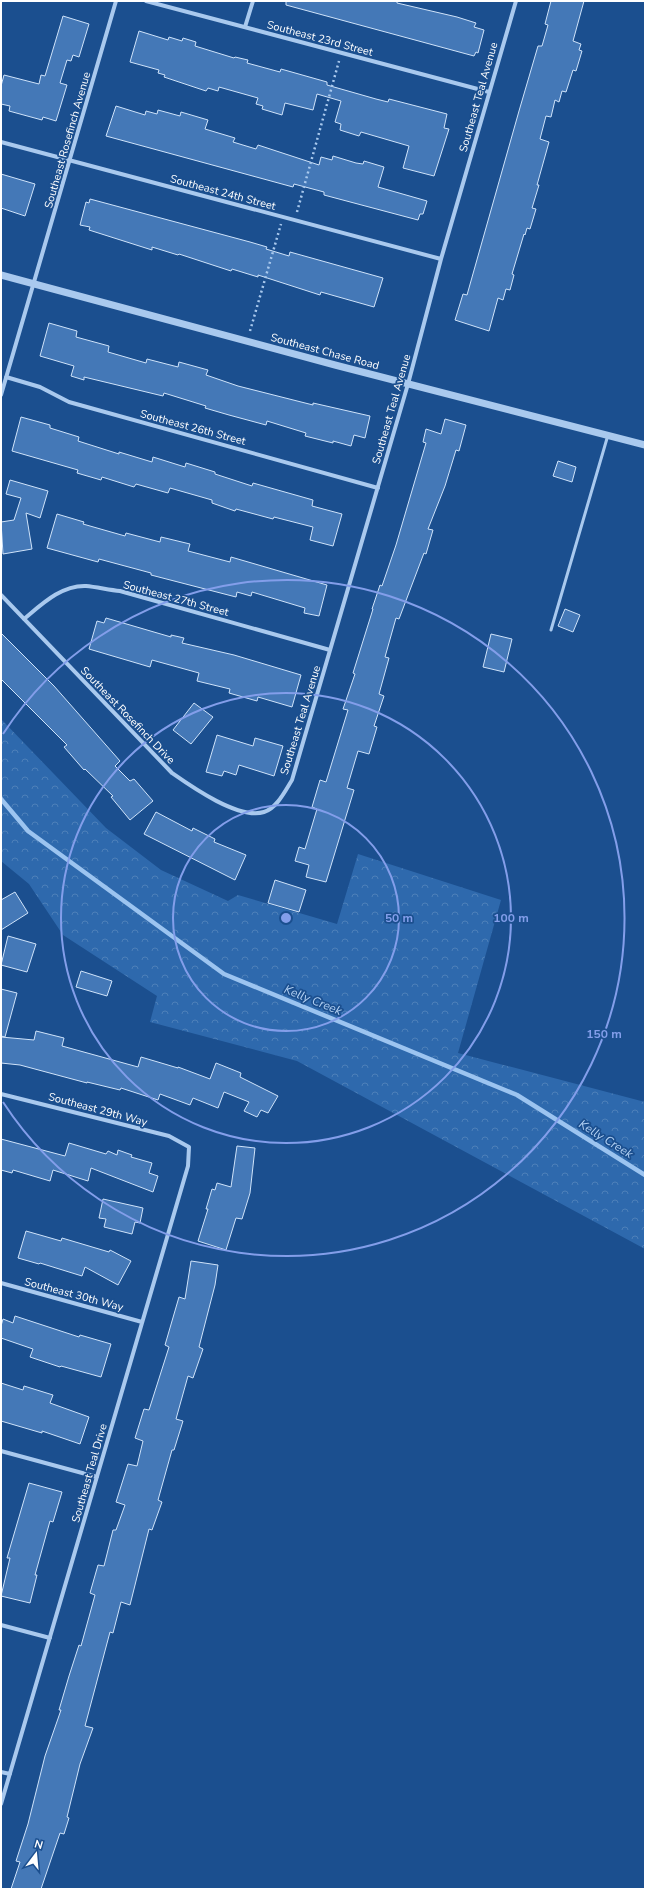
<svg xmlns="http://www.w3.org/2000/svg" width="646" height="1890" viewBox="0 0 646 1890" font-family="'Nunito Sans',sans-serif">
	<style>
		.forest { fill: url(#forest-crowns) }
		.lines { fill: none; stroke-linecap: round; stroke-linejoin: round }
		.stream { stroke: #9cc4f0; stroke-width: 4.5 }
		.building { fill: #4478b7; stroke: #cfe3fa }
		.path { stroke: #a9c9ee; stroke-width: 2.5; stroke-dasharray: 2 3; stroke-linecap: butt }
		.service { stroke: #a9c9ee; stroke-width: 3 }
		.minor { stroke: #a9c9ee; stroke-width: 4 }
		.tertiary { stroke: #a9c9ee; stroke-width: 7 }
		.ring { fill: none; stroke: #839eea; stroke-width: 2 }
		.labels { text-anchor: middle; stroke-width: 3.5; stroke-linejoin: round; paint-order: stroke }
		.street-label { font-size: 11px; fill: #fff; stroke: #1b4f8f }
		.water-label { font-size: 12px; font-style: italic; fill: #b5d3f5; stroke: #1b4f8f }
		.centre { fill: #839eea; stroke: #1b4f8f; stroke-width: 2 }
		.ring-label { font-size: 12px; text-anchor: middle; font-weight: bold; fill: #839eea; stroke: #1b4f8f; stroke-width: 3.5; stroke-linejoin: round; paint-order: stroke }
	</style>
	<defs>
		<pattern id="forest-crowns" width="20" height="18" patternUnits="userSpaceOnUse"><rect width="20" height="18" fill="#2e69ad"/><path d="M2 6a3 3 0 1 1 6 0M12 15a3 3 0 1 1 6 0" fill="none" stroke="#4d80b9"/></pattern>
	</defs>
	<rect width="100%" height="100%" fill="#1b4f8f"/>
	<!-- forest -->
	<path class="forest" d="M 1,719 L 106,828 L 161,870 L 228,901 L 238,895 L 337,924 L 358,854 L 501,900 L 458,1053 L 645,1102 L 645,1249 L 297,1061 L 150,1022 L 157,996 L 63,935 L 29,884 L 1,861 Z"/>
	<g class="lines">
		<!-- stream -->
		<path class="stream" d="M 1,799 L 28,831 L 224,974 L 517,1095 L 645,1175"/>
	</g>
	<!-- building -->
	<path class="building" d="M 286,1 L 397,1 L 397,3 L 457,17 L 476,23 L 474,27 L 484,30 L 478,53 L 476,52 L 474,56 L 286,5 Z
		M 551,1 L 584,1 L 573,41 L 581,44 L 579,50 L 582,51 L 576,71 L 573,70 L 566,92 L 562,91 L 559,102 L 555,100 L 551,117 L 546,116 L 540,139 L 549,142 L 537,185 L 539,185 L 532,208 L 536,209 L 530,229 L 527,228 L 525,235 L 524,234 L 512,274 L 514,275 L 510,290 L 506,289 L 503,300 L 498,298 L 489,331 L 455,320 L 463,294 L 467,295 L 519,111 L 538,46 L 542,46 L 548,25 L 545,24 Z
		M 63,16 L 89,24 L 79,57 L 73,55 L 71,61 L 67,60 L 60,83 L 67,85 L 56,121 L 43,117 L 42,120 L 9,111 L 10,106 L 1,104 L 1,86 L 4,75 L 39,84 L 41,75 L 45,76 Z
		M 139,31 L 168,40 L 169,37 L 182,41 L 183,38 L 196,42 L 195,46 L 234,58 L 235,57 L 248,60 L 247,63 L 280,72 L 281,69 L 327,82 L 327,85 L 376,99 L 388,102 L 389,99 L 447,114 L 444,128 L 449,129 L 434,176 L 403,168 L 409,146 L 361,132 L 359,136 L 340,130 L 341,124 L 335,122 L 341,101 L 317,94 L 313,110 L 285,103 L 282,115 L 262,109 L 263,106 L 256,104 L 258,98 L 219,87 L 218,91 L 208,88 L 206,91 L 164,77 L 165,75 L 158,73 L 159,70 L 130,62 Z
		M 116,106 L 145,115 L 146,111 L 157,114 L 158,110 L 180,116 L 181,112 L 208,120 L 205,129 L 235,138 L 233,142 L 256,149 L 258,145 L 319,165 L 321,157 L 332,160 L 333,156 L 356,163 L 363,164 L 364,161 L 384,167 L 378,187 L 427,201 L 423,214 L 420,214 L 418,220 L 324,195 L 324,192 L 294,184 L 293,187 L 106,136 Z
		M 1,174 L 35,184 L 25,216 L 1,208 Z
		M 90,199 L 250,242 L 267,247 L 266,249 L 289,256 L 290,252 L 383,278 L 374,307 L 321,292 L 320,295 L 258,275 L 258,277 L 232,269 L 231,271 L 179,254 L 178,255 L 152,247 L 152,250 L 89,230 L 90,227 L 80,225 L 86,202 L 89,203 Z
		M 49,323 L 77,331 L 76,337 L 109,346 L 108,352 L 146,363 L 147,359 L 178,367 L 179,362 L 208,370 L 206,375 L 238,386 L 313,405 L 313,403 L 370,416 L 365,438 L 354,435 L 351,446 L 333,441 L 333,443 L 305,436 L 306,433 L 267,421 L 266,425 L 229,415 L 205,408 L 206,406 L 164,393 L 163,396 L 84,377 L 84,380 L 71,376 L 74,366 L 40,356 Z
		M 21,417 L 50,425 L 50,428 L 79,437 L 78,441 L 119,454 L 119,452 L 152,462 L 153,457 L 185,467 L 186,463 L 215,472 L 215,474 L 252,486 L 253,483 L 313,500 L 312,506 L 342,514 L 333,546 L 310,540 L 313,527 L 274,517 L 273,519 L 236,509 L 235,511 L 212,503 L 212,500 L 170,488 L 168,493 L 136,484 L 134,487 L 102,477 L 101,480 L 77,473 L 78,470 L 12,451 Z
		M 445,419 L 466,425 L 459,451 L 456,450 L 445,486 L 428,529 L 433,530 L 426,554 L 424,553 L 399,619 L 396,618 L 385,657 L 389,658 L 379,694 L 384,696 L 374,726 L 377,727 L 369,754 L 358,751 L 347,788 L 354,790 L 326,882 L 306,877 L 309,865 L 295,861 L 299,847 L 305,849 L 317,809 L 312,807 L 320,780 L 326,782 L 348,710 L 343,709 L 355,674 L 353,673 L 373,609 L 372,609 L 380,585 L 382,586 L 396,545 L 426,443 L 423,442 L 426,429 L 441,434 Z
		M 558,461 L 576,467 L 572,482 L 553,476 Z
		M 10,480 L 48,491 L 40,518 L 26,513 L 32,549 L 3,554 L 1,522 L 14,520 L 21,498 L 6,494 Z
		M 57,514 L 84,522 L 83,524 L 125,536 L 126,533 L 160,542 L 161,537 L 190,544 L 188,551 L 230,562 L 231,557 L 327,585 L 319,616 L 304,613 L 305,608 L 252,592 L 251,596 L 237,592 L 236,597 L 151,575 L 151,573 L 99,559 L 98,562 L 47,548 Z
		M 565,609 L 580,615 L 573,632 L 558,626 Z
		M 106,618 L 171,637 L 171,635 L 184,638 L 182,643 L 234,655 L 301,675 L 292,707 L 258,697 L 257,701 L 229,693 L 230,689 L 197,681 L 199,673 L 152,660 L 150,667 L 89,649 L 97,621 L 104,623 Z
		M 1,633 L 54,686 L 120,761 L 115,766 L 130,781 L 134,779 L 153,801 L 130,820 L 111,797 L 113,796 L 85,769 L 84,770 L 64,747 L 67,745 L 1,679 Z
		M 491,634 L 512,639 L 504,672 L 483,667 Z
		M 194,703 L 213,717 L 191,744 L 173,730 Z
		M 217,735 L 253,746 L 255,738 L 283,746 L 274,776 L 239,765 L 236,775 L 224,771 L 222,776 L 206,772 Z
		M 156,812 L 192,831 L 193,828 L 215,839 L 214,842 L 246,855 L 235,880 L 144,834 Z
		M 275,880 L 306,890 L 299,912 L 268,903 Z
		M 15,892 L 28,913 L 1,930 L 1,900 Z
		M 8,936 L 36,944 L 27,972 L 1,965 Z
		M 81,971 L 112,981 L 107,996 L 76,987 Z
		M 1,989 L 17,993 L 5,1037 L 1,1036 Z
		M 36,1031 L 64,1038 L 62,1046 L 138,1067 L 141,1057 L 178,1068 L 178,1067 L 210,1079 L 216,1063 L 241,1073 L 240,1077 L 278,1096 L 268,1113 L 261,1110 L 257,1117 L 244,1111 L 249,1102 L 224,1092 L 218,1108 L 193,1098 L 190,1105 L 160,1094 L 158,1100 L 121,1088 L 120,1090 L 87,1082 L 87,1083 L 20,1065 L 1,1063 L 1,1037 L 34,1040 Z
		M 1,1139 L 65,1156 L 69,1143 L 106,1154 L 108,1151 L 117,1155 L 118,1150 L 132,1155 L 131,1157 L 152,1163 L 149,1173 L 158,1176 L 153,1192 L 91,1168 L 88,1181 L 53,1170 L 50,1181 L 13,1170 L 12,1173 L 1,1170 Z
		M 237,1146 L 255,1148 L 250,1193 L 242,1219 L 236,1218 L 226,1250 L 198,1241 L 208,1209 L 206,1209 L 212,1189 L 215,1190 L 217,1183 L 231,1187 Z
		M 103,1199 L 143,1208 L 140,1223 L 135,1222 L 132,1234 L 104,1227 L 106,1219 L 99,1218 Z
		M 26,1231 L 61,1241 L 62,1238 L 109,1252 L 110,1250 L 131,1261 L 118,1285 L 85,1267 L 82,1276 L 40,1263 L 39,1264 L 18,1258 Z
		M 191,1261 L 218,1265 L 215,1285 L 199,1347 L 203,1349 L 193,1378 L 188,1376 L 176,1419 L 183,1421 L 174,1450 L 172,1450 L 158,1500 L 162,1502 L 152,1530 L 149,1529 L 130,1605 L 121,1602 L 113,1633 L 110,1632 L 85,1726 L 93,1728 L 80,1764 L 67,1817 L 69,1818 L 64,1834 L 60,1833 L 41,1889 L 11,1889 L 20,1862 L 16,1861 L 28,1824 L 45,1756 L 61,1710 L 59,1710 L 69,1676 L 79,1645 L 81,1646 L 95,1595 L 90,1593 L 98,1565 L 104,1566 L 113,1530 L 116,1530 L 125,1505 L 116,1502 L 128,1464 L 137,1466 L 143,1441 L 135,1438 L 144,1409 L 149,1410 L 169,1347 L 165,1345 L 179,1297 L 185,1299 Z
		M 15,1316 L 79,1337 L 80,1335 L 111,1344 L 101,1377 L 61,1366 L 60,1367 L 30,1357 L 33,1349 L 1,1338 L 1,1326 L 3,1319 L 13,1323 Z
		M 1,1383 L 23,1390 L 24,1386 L 53,1395 L 50,1403 L 89,1417 L 80,1444 L 42,1431 L 42,1433 L 1,1421 Z
		M 29,1483 L 62,1492 L 53,1522 L 50,1521 L 35,1575 L 37,1575 L 30,1603 L 1,1596 L 10,1558 L 7,1558 Z"/>
	<g class="lines">
		<!-- path -->
		<path class="path" d="M 297,212 L 339,61
			M 250,331 L 281,224"/>
		<!-- service -->
		<path class="service" d="M 551,630 L 608,435"/>
		<!-- minor -->
		<path class="minor" d="M 146,1 L 489,92
			M 245,27 L 253,1
			M 1,142 L 441,259
			M 6,377 L 40,387 L 69,402 L 378,488
			M 1,395 L 116,1
			M 1,595 L 172,773 C 192,787 239,820 264,812 C 277,808 285,791 292,780 L 408,384 L 441,259 L 516,1
			M 24,619 C 41,605 61,585 86,586 C 97,587 109,590 120,591 L 330,650
			M 1,1094 L 169,1136 L 189,1147 L 188,1166 L 1,1804
			M 1,1283 L 142,1322
			M 1,1451 L 97,1477
			M 1,1625 L 50,1638
			M 1,1772 L 10,1774"/>
		<!-- tertiary -->
		<path class="tertiary" d="M 1,275 L 335,365 L 645,445"/>
	</g>
	<!-- distance rings -->
	<g class="ring">
		<circle cx="286" cy="918" r="113"/>
		<circle cx="286" cy="918" r="225"/>
		<path d="M3 734A338 338 0 1 1 3 1102"/>
	</g>
	<g class="labels">
		<!-- street labels -->
		<g class="street-label">
			<text transform="translate(320 38) rotate(15)" y="4">Southeast 23rd Street</text>
			<text transform="translate(478 97) rotate(-74)" y="4">Southeast Teal Avenue</text>
			<text transform="translate(67 140) rotate(-74)" y="4">Southeast Rosefinch Avenue</text>
			<text transform="translate(223 192) rotate(15)" y="4">Southeast 24th Street</text>
			<text transform="translate(325 351) rotate(15)" y="4">Southeast Chase Road</text>
			<text transform="translate(391 409) rotate(-74)" y="4">Southeast Teal Avenue</text>
			<text transform="translate(193 427) rotate(15)" y="4">Southeast 26th Street</text>
			<text transform="translate(176 598) rotate(15)" y="4">Southeast 27th Street</text>
			<text transform="translate(128 715) rotate(46)" y="4">Southeast Rosefinch Drive</text>
			<text transform="translate(300 720) rotate(-73)" y="4">Southeast Teal Avenue</text>
			<text transform="translate(98 1109) rotate(15)" y="4">Southeast 29th Way</text>
			<text transform="translate(74 1294) rotate(15)" y="4">Southeast 30th Way</text>
			<text transform="translate(89 1473) rotate(-74)" y="4">Southeast Teal Drive</text>
		</g>
		<!-- water labels -->
		<g class="water-label">
			<text transform="translate(313 1000) rotate(22)" y="4">Kelly Creek</text>
			<text transform="translate(606 1139) rotate(32)" y="4">Kelly Creek</text>
		</g>
	</g>
	<circle cx="286" cy="918" r="6" class="centre"/>
	<g class="ring-label">
		<text x="399" y="922">50 m</text>
		<text x="511" y="922">100 m</text>
		<text x="604" y="1038">150 m</text>
	</g>
	<!-- border -->
	<rect width="646" height="1890" fill="none" stroke="#ffffff" stroke-width="4"/>
	<!-- north arrow -->
	<g transform="translate(36 1854) rotate(16)" stroke="#1b4f8f" stroke-width="3" paint-order="stroke">
	<path d="M0-3L7 15L0 10L-7 15Z" fill="#ffffff"/>
	<text y="-6" font-size="11" font-weight="bold" text-anchor="middle" fill="#ffffff">N</text>
	</g>
</svg>
